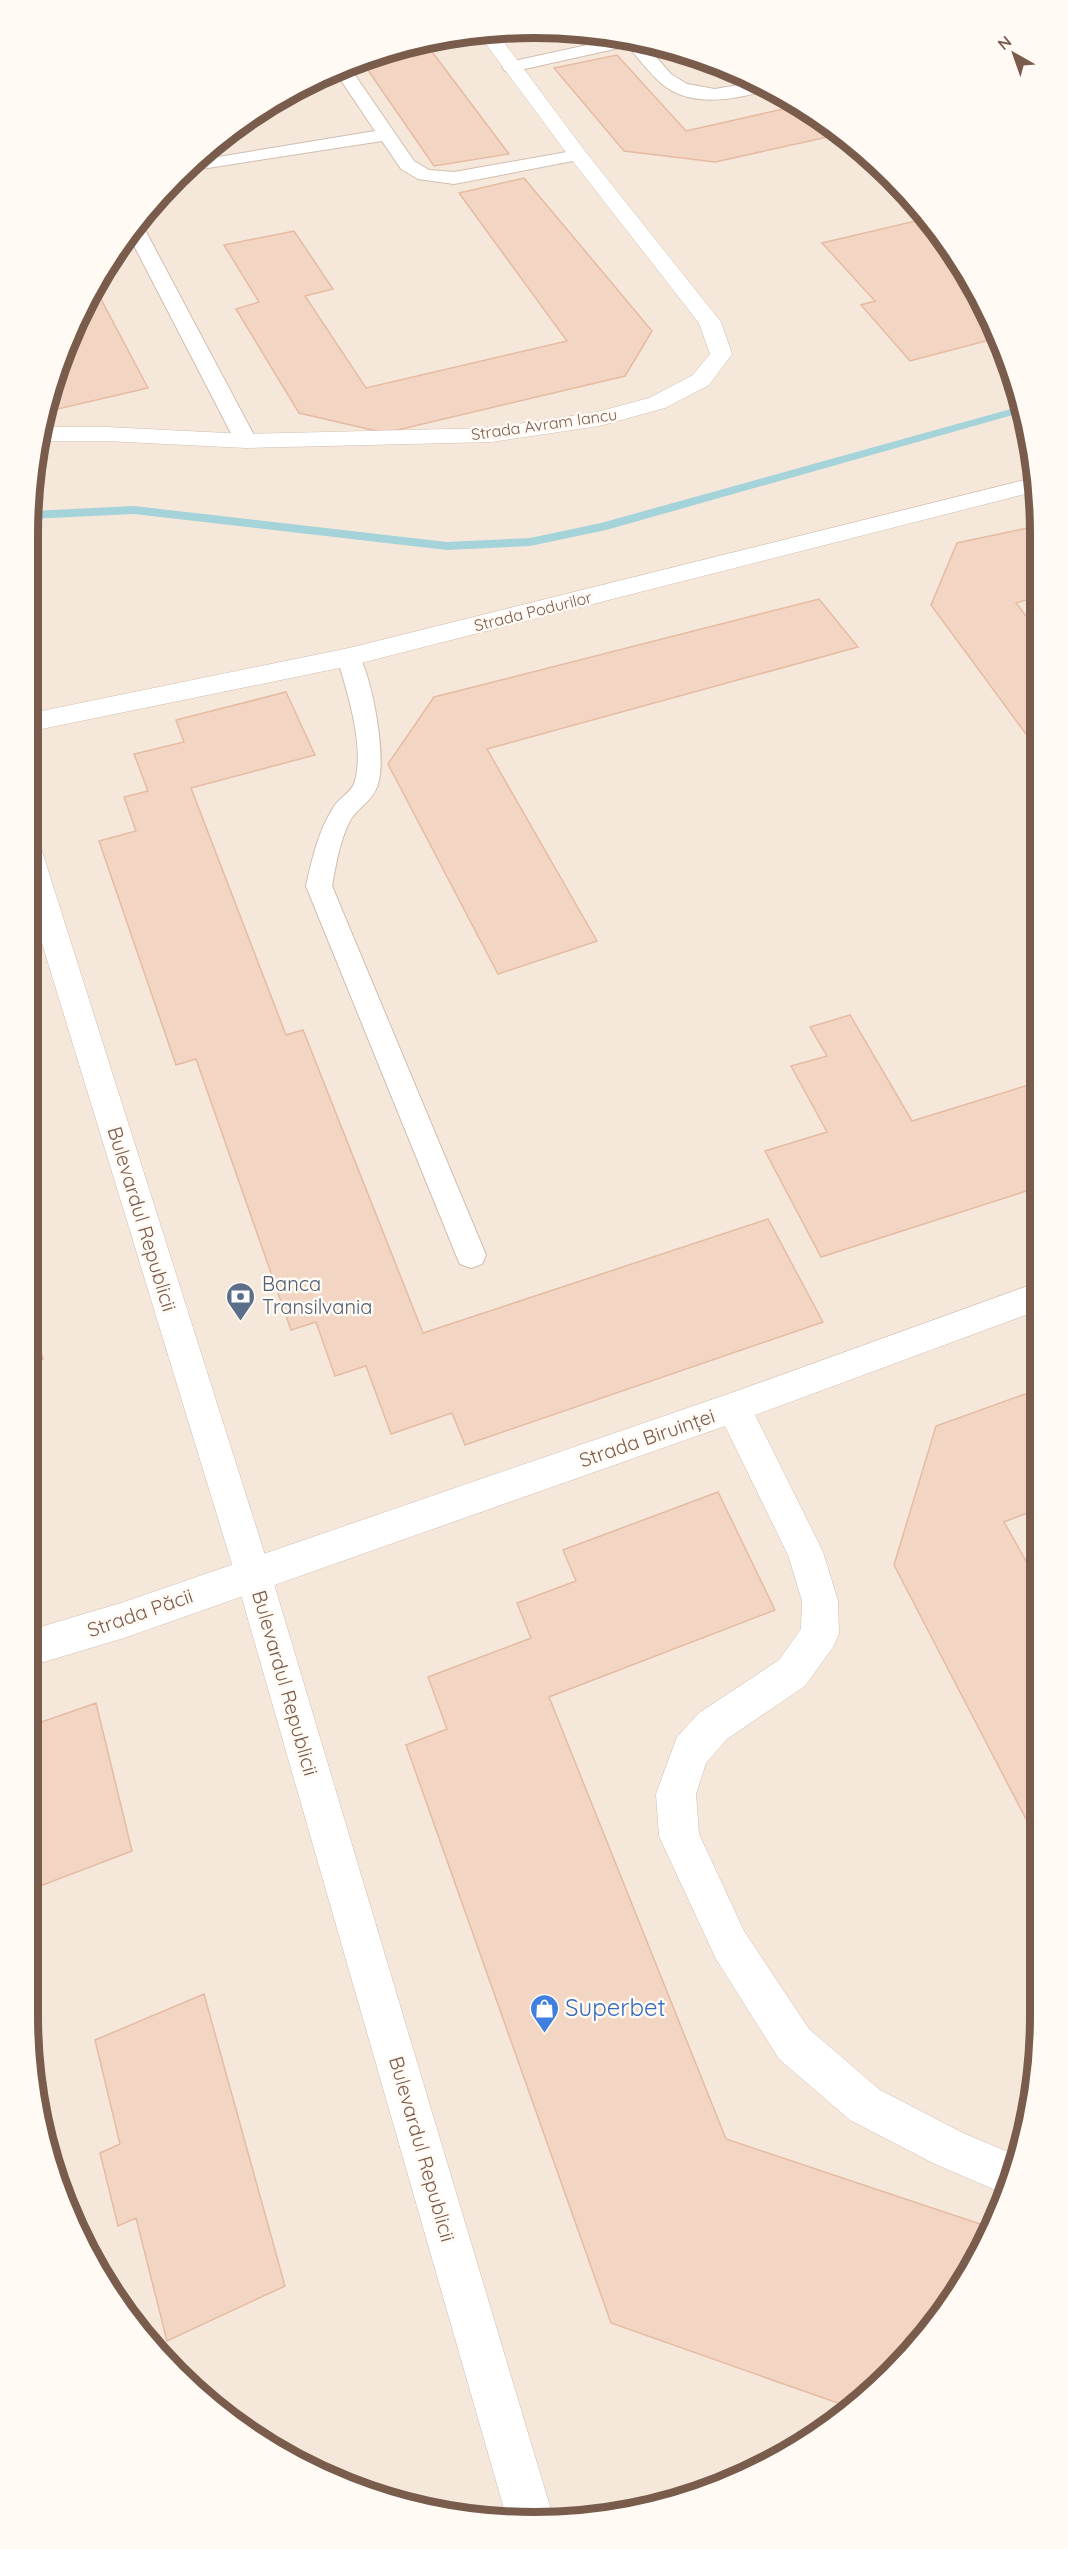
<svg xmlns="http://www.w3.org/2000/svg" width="1068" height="2549" viewBox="0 0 1068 2549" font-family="Quicksand,sans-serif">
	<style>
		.residential { fill: #f5e8da }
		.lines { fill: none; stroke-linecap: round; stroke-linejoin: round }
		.stream { fill: #a5d3da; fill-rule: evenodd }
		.building { fill: #f3d5c3; stroke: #e6bba3; stroke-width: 1.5 }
		.service-casing { stroke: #d1beb0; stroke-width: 2 }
		.minor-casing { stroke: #d1beb0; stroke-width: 1 }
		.tertiary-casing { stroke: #d1beb0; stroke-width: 1 }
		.service { fill: #fff; fill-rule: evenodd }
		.minor { fill: #fff; fill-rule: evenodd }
		.tertiary { fill: #fff; fill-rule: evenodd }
		.labels { text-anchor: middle; stroke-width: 5; stroke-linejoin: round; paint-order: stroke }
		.far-street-label { font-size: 16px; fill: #7a5c4d; stroke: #fffaf3 }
		.street-label { font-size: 20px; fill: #7a5c4d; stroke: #fffaf3 }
		.service-label { font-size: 20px; fill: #4e5e75; stroke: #fffaf3; text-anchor: start }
		.near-shop-label { font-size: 24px; fill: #366cbe; stroke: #fffaf3; text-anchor: start }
		.rim { fill: none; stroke: #7a5c4d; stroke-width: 8 }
	</style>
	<rect width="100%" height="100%" fill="#fdf6ec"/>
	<!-- residential -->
	<path class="residential" d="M 501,28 L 601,31 L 697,54 L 816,113 L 915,200 L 989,310 L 1037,467 L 1041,2015 L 1014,2178 L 973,2268 L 915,2349 L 788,2454 L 633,2512 L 534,2522 L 435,2512 L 280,2454 L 153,2349 L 95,2268 L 54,2178 L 27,2015 L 27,534 L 54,371 L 95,280 L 153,199 L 226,132 L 310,79 L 403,44 Z"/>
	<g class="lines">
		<!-- stream -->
		<path class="stream" d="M 1018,407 L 1020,413 L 606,530 L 530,546 L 447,550 L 134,514 L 29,519 L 31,511 L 134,506 L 447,542 L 530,538 L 601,523 Z"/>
	</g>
	<!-- building -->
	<path class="building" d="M 539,29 L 579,31 L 553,40 Z
		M 424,41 L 509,154 L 434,166 L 361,60 L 403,44 Z
		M 617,55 L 686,131 L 801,105 L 816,113 L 841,134 L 715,162 L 624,151 L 554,68 Z
		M 524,178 L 652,331 L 625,376 L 385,433 L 299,413 L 236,309 L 259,302 L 224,245 L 294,231 L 333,289 L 305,296 L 366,388 L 567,341 L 459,193 Z
		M 928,218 L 989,310 L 997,338 L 910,361 L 861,305 L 875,301 L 822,243 Z
		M 93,284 L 148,388 L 58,409 L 50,392 L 54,371 Z
		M 1037,526 L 1037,597 L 1016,603 L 1037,630 L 1037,749 L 931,605 L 957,543 Z
		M 819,599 L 858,647 L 487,749 L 597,941 L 498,974 L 388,764 L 434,697 Z
		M 286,692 L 315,755 L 191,788 L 286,1035 L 303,1030 L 423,1333 L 768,1219 L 823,1322 L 465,1445 L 452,1413 L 391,1434 L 366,1366 L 335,1376 L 316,1322 L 291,1330 L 196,1059 L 176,1065 L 99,841 L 136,831 L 124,797 L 148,791 L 134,754 L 184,742 L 176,720 Z
		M 850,1015 L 912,1121 L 1038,1082 L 1039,1187 L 821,1257 L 765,1151 L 827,1132 L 791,1066 L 827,1056 L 810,1027 Z
		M 27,1308 L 43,1359 L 27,1364 Z
		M 1039,1389 L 1040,1508 L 1004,1522 L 1040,1586 L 1041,1848 L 894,1565 L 936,1426 Z
		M 718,1492 L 775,1610 L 549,1697 L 726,2139 L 992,2228 L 973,2268 L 915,2349 L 846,2406 L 611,2323 L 406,1745 L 447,1729 L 428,1677 L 531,1638 L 517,1603 L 576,1581 L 563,1550 Z
		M 96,1703 L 132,1851 L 27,1891 L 27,1727 Z
		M 204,1994 L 285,2286 L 167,2341 L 136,2218 L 118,2226 L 100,2153 L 120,2144 L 95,2040 Z"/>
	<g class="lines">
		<defs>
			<path id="service" d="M 624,37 L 642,41 L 671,74 L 687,84 L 715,89 L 755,82 L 769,89 C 737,100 690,108 662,84 C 649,73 639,59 628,46 L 511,72 L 505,71 L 502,67 L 505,63 Z
				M 348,65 L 414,161 L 429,170 L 454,172 L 578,150 L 584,151 L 587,155 L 584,159 L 578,160 L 454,184 L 418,179 L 401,169 L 382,141 L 182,172 L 194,161 L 375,131 L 334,70 Z
				M 137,221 L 143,226 L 257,441 L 254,446 L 246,447 L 238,446 L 235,441 L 128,234 Z
				M 349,649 L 357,651 C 372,676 388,760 377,787 C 372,801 359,807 351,819 C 340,839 336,864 332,886 L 486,1255 L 482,1264 L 471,1268 L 460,1264 L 456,1255 L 306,886 C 312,859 318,832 333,808 C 338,799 350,793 354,784 C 366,748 347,692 337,657 L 341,651 Z"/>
			<path id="minor" d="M 494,29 L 585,151 L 721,322 L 732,354 L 709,385 L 665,408 L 599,426 L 491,442 L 246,448 L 106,441 L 42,441 L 45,427 L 106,427 L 246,434 L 491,428 L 597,412 L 649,398 L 693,375 L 710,354 L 699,323 L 571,159 L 477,32 Z
				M 1037,477 L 1037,491 L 349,666 L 27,732 L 27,714 L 349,648 Z
				M 1039,1282 L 1039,1310 L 755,1415 L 823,1552 L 838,1601 L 839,1634 L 833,1647 L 805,1686 L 727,1739 L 706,1763 L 696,1794 L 699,1834 L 744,1931 L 809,2029 L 880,2090 L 965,2134 L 1018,2156 L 1014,2178 L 1007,2195 L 935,2164 L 850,2120 L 779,2059 L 716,1959 L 659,1836 L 656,1794 L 677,1737 L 699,1713 L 779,1660 L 801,1629 L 802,1601 L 788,1555 L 725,1426 L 124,1638 L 27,1667 L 27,1631 L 124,1602 L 734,1392 Z"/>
			<path id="tertiary" d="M 27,838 L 37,841 L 41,848 L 271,1574 L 554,2520 L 534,2522 L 507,2519 L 235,1574 L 27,894 Z"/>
		</defs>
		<!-- service casing -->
		<use href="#service" class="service-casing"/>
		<!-- minor casing -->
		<use href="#minor" class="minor-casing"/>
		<!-- tertiary casing -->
		<use href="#tertiary" class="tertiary-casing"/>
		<!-- service -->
		<use href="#service" class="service"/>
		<!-- minor -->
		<use href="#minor" class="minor"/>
		<!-- tertiary -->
		<use href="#tertiary" class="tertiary"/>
	</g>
	<!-- icons -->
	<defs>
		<symbol id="bank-pin" viewBox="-11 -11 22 30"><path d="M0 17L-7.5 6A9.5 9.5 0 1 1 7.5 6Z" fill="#5c6f8a" stroke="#fffaf3"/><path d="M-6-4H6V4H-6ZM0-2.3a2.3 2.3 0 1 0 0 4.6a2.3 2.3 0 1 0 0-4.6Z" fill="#fff"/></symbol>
		<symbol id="shop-pin" viewBox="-11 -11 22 30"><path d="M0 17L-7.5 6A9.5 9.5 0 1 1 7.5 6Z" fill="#3f7fe0" stroke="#fffaf3"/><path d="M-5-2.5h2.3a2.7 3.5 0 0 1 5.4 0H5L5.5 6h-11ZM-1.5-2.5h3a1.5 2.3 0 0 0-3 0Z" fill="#fff"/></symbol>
	</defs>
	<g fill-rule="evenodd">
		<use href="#bank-pin" x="224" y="1280" width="33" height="45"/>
		<use href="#shop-pin" x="528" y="1992" width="33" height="45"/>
	</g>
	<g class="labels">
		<!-- far-street labels -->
		<g class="far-street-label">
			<text transform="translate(544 424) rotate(-8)" y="6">Strada Avram Iancu</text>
			<text transform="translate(533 611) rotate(-14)" y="6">Strada Podurilor</text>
		</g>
		<!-- street labels -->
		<g class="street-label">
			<text transform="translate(142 1219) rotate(73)" y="7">Bulevardul Republicii</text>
			<text transform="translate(647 1438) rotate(-19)" y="7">Strada Biruinței</text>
			<text transform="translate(140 1613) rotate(-19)" y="7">Strada Păcii</text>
			<text transform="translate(285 1683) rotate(74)" y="7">Bulevardul Republicii</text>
			<text transform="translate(422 2149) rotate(74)" y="7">Bulevardul Republicii</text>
		</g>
		<!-- service labels -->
		<g class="service-label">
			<text x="262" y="1291">Banca<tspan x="262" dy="23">Transilvania</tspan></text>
		</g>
		<!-- near-shop labels -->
		<g class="near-shop-label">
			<text x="565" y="2016">Superbet</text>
		</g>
	</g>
	<!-- crop -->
	<path d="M0 0H1068V2549H0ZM534 38H534A496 496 0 0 1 1030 534V2016A496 496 0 0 1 534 2512H534A496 496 0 0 1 38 2016V534A496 496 0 0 1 534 38Z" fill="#fffaf3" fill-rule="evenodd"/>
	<path class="rim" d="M534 38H534A496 496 0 0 1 1030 534V2016A496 496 0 0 1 534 2512H534A496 496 0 0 1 38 2016V534A496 496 0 0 1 534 38Z"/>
	<!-- north arrow -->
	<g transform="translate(1014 54) rotate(320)" stroke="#fffaf3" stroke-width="4.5" paint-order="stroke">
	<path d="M0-4.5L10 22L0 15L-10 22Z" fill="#7a5c4d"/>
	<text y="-9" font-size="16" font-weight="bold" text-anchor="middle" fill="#7a5c4d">N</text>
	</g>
</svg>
